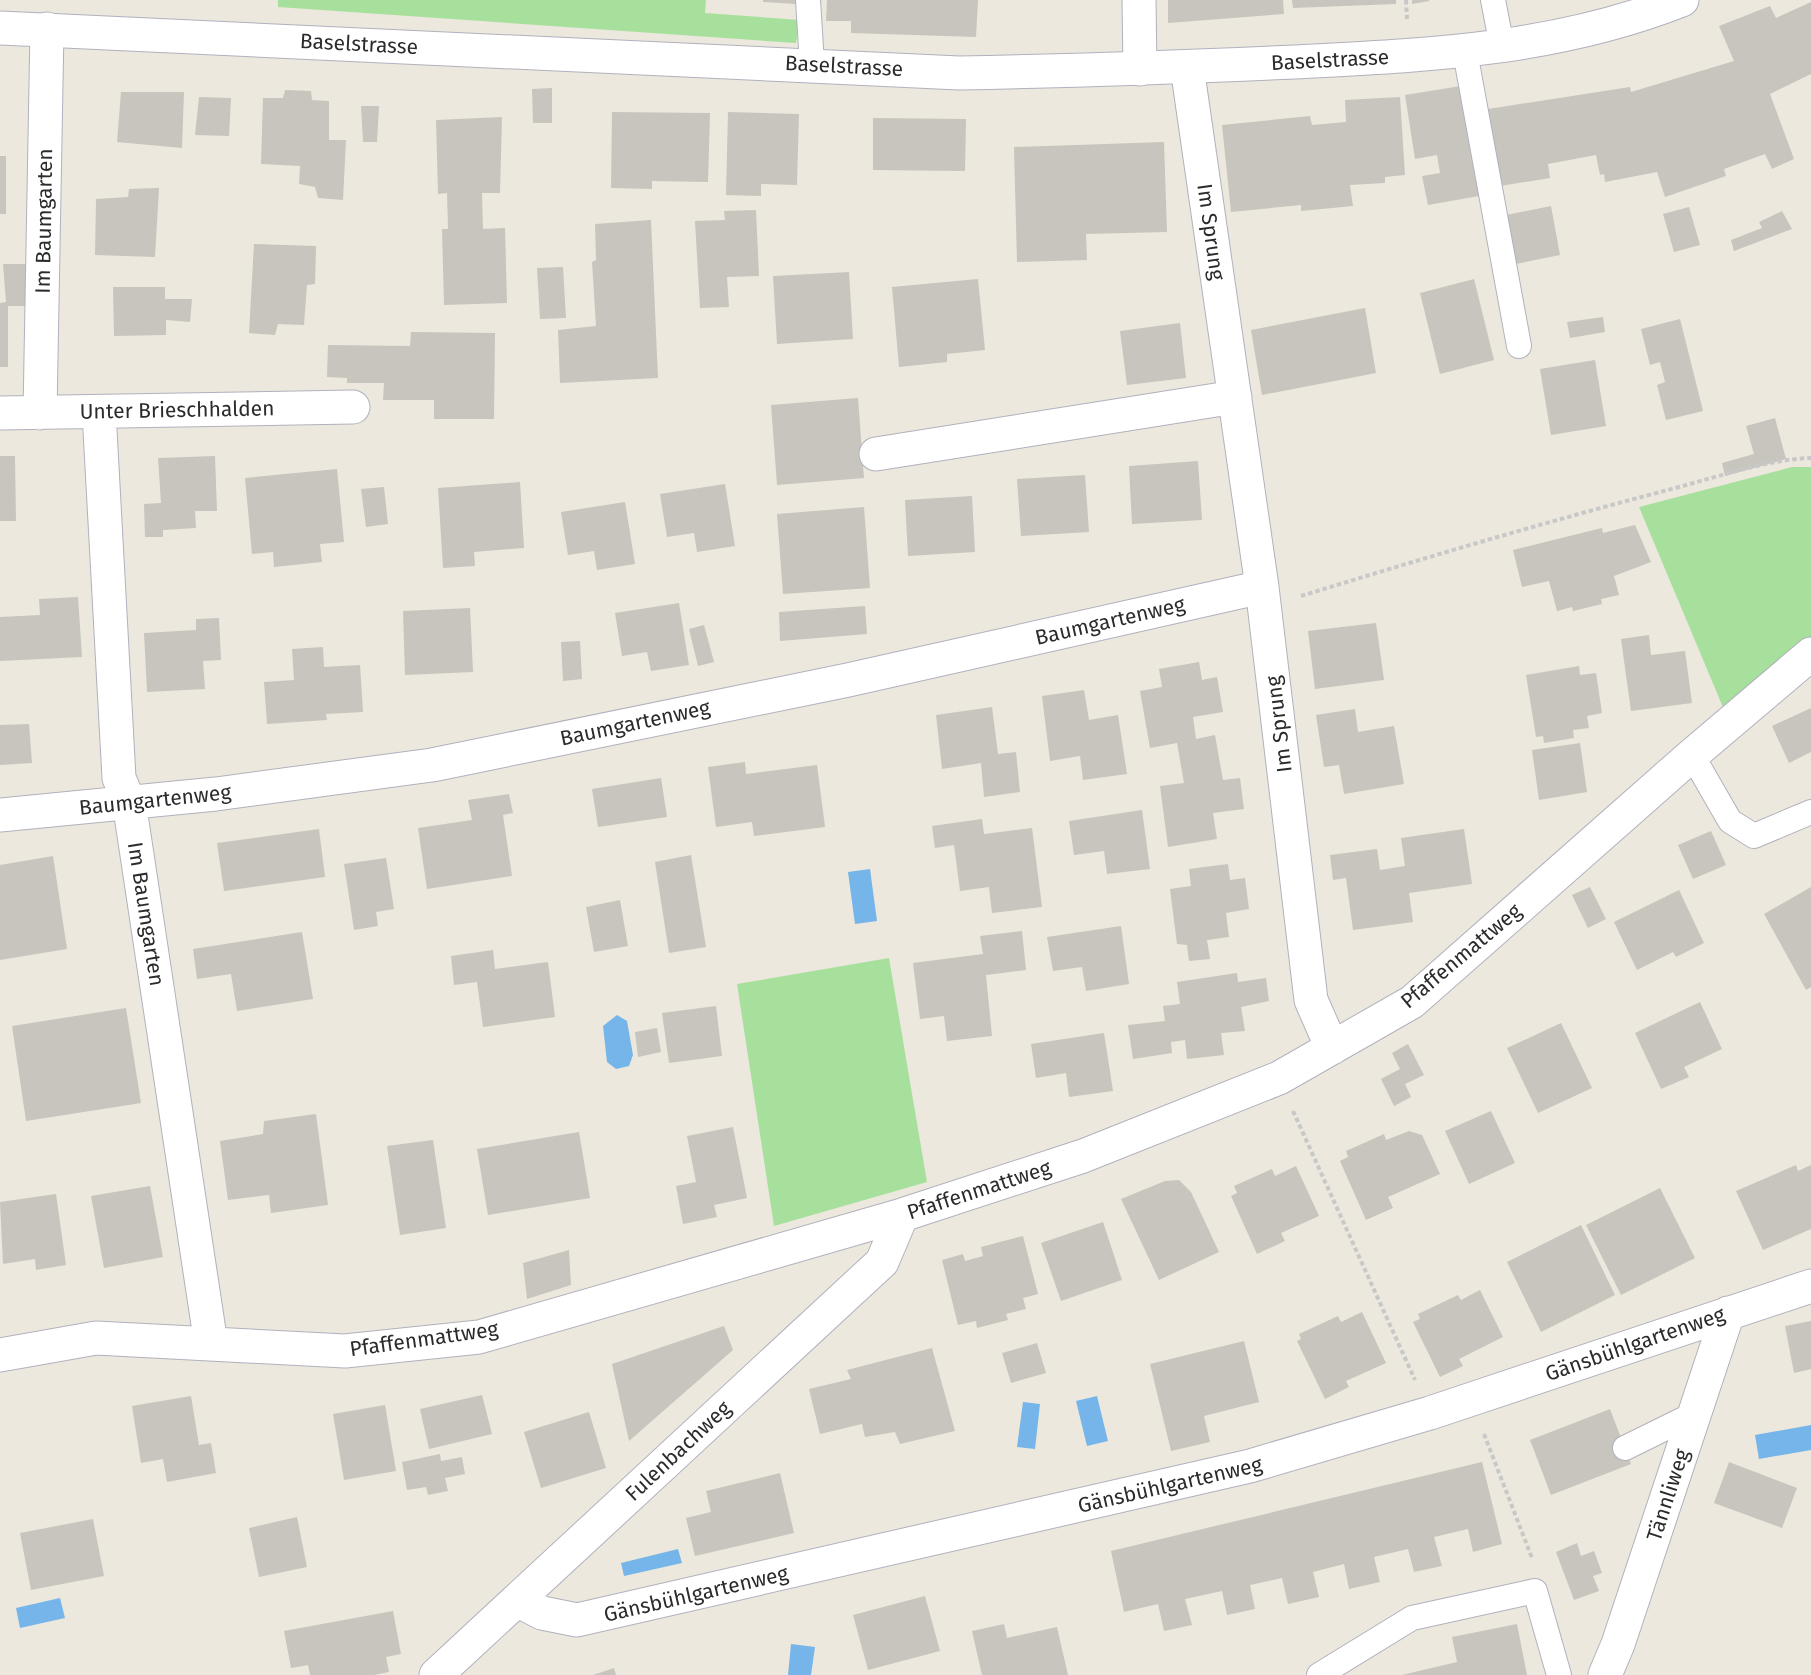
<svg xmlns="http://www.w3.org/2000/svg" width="1811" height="1675" viewBox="0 0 1811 1675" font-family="'Fira Sans',sans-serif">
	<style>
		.green { fill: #a7e09c }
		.water { fill: #75b5e9 }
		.building { fill: #c7c5bd }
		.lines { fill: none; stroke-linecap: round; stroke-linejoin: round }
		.service-casing { stroke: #b1b1be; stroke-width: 26 }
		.minor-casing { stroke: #b1b1be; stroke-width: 35 }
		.tertiary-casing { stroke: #b1b1be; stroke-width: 35 }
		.path { stroke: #c8c8c8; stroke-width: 4; stroke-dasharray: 4.5 3; stroke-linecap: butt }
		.service { stroke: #fff; stroke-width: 24 }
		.minor { stroke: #fff; stroke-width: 33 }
		.tertiary { stroke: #fff; stroke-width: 33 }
		.labels { text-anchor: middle; stroke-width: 5; stroke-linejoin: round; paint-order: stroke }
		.street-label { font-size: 21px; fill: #2b2b2b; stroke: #fff }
	</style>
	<rect width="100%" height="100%" fill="#ece8dd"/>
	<!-- green -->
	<path class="green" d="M 278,0 L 706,0 L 705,13 L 800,20 L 796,43 L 278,7 Z
		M 1792,467 L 1811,467 L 1811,654 L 1730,724 L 1639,507 Z
		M 889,958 L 927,1182 L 774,1226 L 737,984 Z"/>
	<!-- water -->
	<path class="water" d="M 870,869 L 877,921 L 855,924 L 848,872 Z
		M 617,1015 L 627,1021 L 633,1055 L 629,1066 L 616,1069 L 607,1062 L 603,1026 Z
		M 1097,1396 L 1108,1441 L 1087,1446 L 1076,1401 Z
		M 1023,1402 L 1040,1404 L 1035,1449 L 1017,1447 Z
		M 1811,1425 L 1811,1450 L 1759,1459 L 1755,1435 Z
		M 678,1549 L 682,1563 L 624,1576 L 621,1563 Z
		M 60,1598 L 65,1618 L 20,1628 L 16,1608 Z
		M 791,1644 L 815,1647 L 811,1675 L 788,1675 Z"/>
	<!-- building -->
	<path class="building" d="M 763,0 L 796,0 L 796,4 L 763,2 Z
		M 827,0 L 978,0 L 976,37 L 851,33 L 851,21 L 826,21 Z
		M 1168,0 L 1283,0 L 1284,14 L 1168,23 Z
		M 1292,0 L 1396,0 L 1396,4 L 1293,8 Z
		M 1412,0 L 1429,0 L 1429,1 L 1412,4 Z
		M 1811,2 L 1811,74 L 1770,94 L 1794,159 L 1772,169 L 1765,154 L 1724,169 L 1726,176 L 1665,197 L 1657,172 L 1605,182 L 1604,174 L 1600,175 L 1596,155 L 1548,164 L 1550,178 L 1500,186 L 1488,109 L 1630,87 L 1631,92 L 1734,61 L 1719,26 L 1770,6 L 1776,18 Z
		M 1467,85 L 1485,195 L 1428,205 L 1422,176 L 1440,173 L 1437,155 L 1415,159 L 1405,95 Z
		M 552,88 L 552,123 L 533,123 L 532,89 Z
		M 285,90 L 311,91 L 312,100 L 329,101 L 329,140 L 346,140 L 343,200 L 318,198 L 315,187 L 299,184 L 300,166 L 261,164 L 263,98 L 283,98 Z
		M 121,92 L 184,92 L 182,148 L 117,142 Z
		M 199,97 L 231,98 L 229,136 L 195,135 Z
		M 1400,97 L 1405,175 L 1385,177 L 1385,183 L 1350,185 L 1353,206 L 1301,211 L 1301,205 L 1231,212 L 1222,125 L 1310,116 L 1312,125 L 1346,122 L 1345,100 Z
		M 361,106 L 379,106 L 377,142 L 363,142 Z
		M 612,112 L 710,113 L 708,182 L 652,181 L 652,189 L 611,188 Z
		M 728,112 L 799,114 L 797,185 L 761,184 L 761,196 L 726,195 Z
		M 502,117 L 500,193 L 482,193 L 483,229 L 505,228 L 507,303 L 444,305 L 442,229 L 448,229 L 447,193 L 438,194 L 436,120 Z
		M 873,118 L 966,119 L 965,171 L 873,170 Z
		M 1164,142 L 1167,232 L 1086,234 L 1087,260 L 1017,262 L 1014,147 Z
		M 0,156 L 6,156 L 6,214 L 0,214 Z
		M 159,188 L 155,257 L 95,255 L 96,199 L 128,197 L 129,189 Z
		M 1551,206 L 1560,255 L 1511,265 L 1501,216 Z
		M 1689,207 L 1700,245 L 1674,252 L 1663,214 Z
		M 756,210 L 759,276 L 727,277 L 729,307 L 700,308 L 695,221 L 725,220 L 724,211 Z
		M 1782,211 L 1792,229 L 1734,251 L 1731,240 L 1762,228 L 1759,222 Z
		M 651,220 L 658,378 L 560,383 L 558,330 L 596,326 L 592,262 L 596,260 L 595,224 Z
		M 254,244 L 316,246 L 315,284 L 307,285 L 304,325 L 278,324 L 275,335 L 249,333 Z
		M 3,264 L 37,264 L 38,306 L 8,306 L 8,367 L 0,367 L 0,303 L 6,302 Z
		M 563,267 L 566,318 L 540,319 L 537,268 Z
		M 849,272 L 853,339 L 777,344 L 773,276 Z
		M 978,279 L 985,350 L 947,354 L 947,362 L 899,367 L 892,287 Z
		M 1474,279 L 1494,360 L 1440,374 L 1420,293 Z
		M 113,287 L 165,287 L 165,299 L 192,299 L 190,322 L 166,320 L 166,335 L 114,336 Z
		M 1365,308 L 1376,373 L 1262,395 L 1251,330 Z
		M 1603,317 L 1605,332 L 1570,338 L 1567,322 Z
		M 1680,319 L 1703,411 L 1666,420 L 1657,385 L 1665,382 L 1660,362 L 1650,365 L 1641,329 Z
		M 1180,323 L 1186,378 L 1127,385 L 1120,331 Z
		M 411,332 L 495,333 L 494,419 L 434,419 L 434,400 L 383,400 L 384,383 L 347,383 L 347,378 L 327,377 L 328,345 L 410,346 Z
		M 1595,360 L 1606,426 L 1551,435 L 1540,369 Z
		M 858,398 L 864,478 L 777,485 L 771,405 Z
		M 1775,418 L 1786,459 L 1725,476 L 1722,463 L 1754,454 L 1746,426 Z
		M 0,456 L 15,456 L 16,521 L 0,521 Z
		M 215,456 L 217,511 L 195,511 L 196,528 L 163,530 L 163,537 L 145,537 L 144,504 L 161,503 L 158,458 Z
		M 1198,461 L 1202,520 L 1132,524 L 1129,466 Z
		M 337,469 L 344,542 L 320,544 L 322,562 L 274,567 L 273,552 L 252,554 L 245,478 Z
		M 1085,475 L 1089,532 L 1021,536 L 1017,479 Z
		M 520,482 L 524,548 L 474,552 L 475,566 L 443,568 L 438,488 Z
		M 725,484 L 735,546 L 697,552 L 694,533 L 667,537 L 660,494 Z
		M 384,487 L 388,524 L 366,527 L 361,489 Z
		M 972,496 L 975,552 L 908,556 L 905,500 Z
		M 625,502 L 635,564 L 597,570 L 594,551 L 568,555 L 561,512 Z
		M 864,507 L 870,588 L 783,594 L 777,514 Z
		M 1635,525 L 1651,562 L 1614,576 L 1619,595 L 1601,599 L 1602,604 L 1573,611 L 1572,607 L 1557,611 L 1549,581 L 1522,587 L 1513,550 L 1602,528 L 1603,533 Z
		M 78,597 L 82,657 L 0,661 L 0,617 L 40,615 L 39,599 Z
		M 679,603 L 689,665 L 651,671 L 647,652 L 622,656 L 615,613 Z
		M 865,606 L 867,634 L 780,641 L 779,612 Z
		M 470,608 L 473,672 L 405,675 L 403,611 Z
		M 219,618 L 221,660 L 203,661 L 205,689 L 147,692 L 144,633 L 196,630 L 196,619 Z
		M 1376,623 L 1384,680 L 1315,689 L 1308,631 Z
		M 704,625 L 714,662 L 698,666 L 689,629 Z
		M 1649,635 L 1651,655 L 1685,651 L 1692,703 L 1631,711 L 1621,639 Z
		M 580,641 L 582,679 L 563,681 L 561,642 Z
		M 323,647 L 324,667 L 360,665 L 363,712 L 326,714 L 327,720 L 267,724 L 264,682 L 294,680 L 292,649 Z
		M 1199,662 L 1202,680 L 1217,677 L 1223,712 L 1193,717 L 1196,739 L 1215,735 L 1223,780 L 1240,778 L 1244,809 L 1213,813 L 1217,839 L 1168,847 L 1160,786 L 1184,783 L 1177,743 L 1150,748 L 1140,691 L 1162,687 L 1159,669 Z
		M 1579,666 L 1580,675 L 1596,673 L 1602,713 L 1587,716 L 1589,728 L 1573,730 L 1574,738 L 1544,743 L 1543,736 L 1536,737 L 1526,675 Z
		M 1084,690 L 1089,720 L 1118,715 L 1127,774 L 1083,780 L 1080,756 L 1050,761 L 1042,696 Z
		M 992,707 L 998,754 L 1016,752 L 1020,792 L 984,797 L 981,763 L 942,769 L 936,715 Z
		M 1811,708 L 1811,752 L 1789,763 L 1772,726 Z
		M 1355,709 L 1358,732 L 1394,726 L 1404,784 L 1344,794 L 1339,765 L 1324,767 L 1316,715 Z
		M 29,724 L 32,763 L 0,765 L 0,725 Z
		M 1580,743 L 1587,792 L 1539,800 L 1532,750 Z
		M 745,762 L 746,774 L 817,765 L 825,827 L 754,836 L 752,822 L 716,827 L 708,767 Z
		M 661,778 L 667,817 L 598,827 L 592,789 Z
		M 509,794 L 513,813 L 503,815 L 512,876 L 427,889 L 418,828 L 472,820 L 468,800 Z
		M 1142,810 L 1150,869 L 1107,874 L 1104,851 L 1074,855 L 1069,821 Z
		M 982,819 L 984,834 L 1032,828 L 1042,907 L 992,913 L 989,887 L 960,891 L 954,845 L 935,848 L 932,826 Z
		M 319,829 L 325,877 L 224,891 L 217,843 Z
		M 1464,829 L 1472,884 L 1409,893 L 1413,922 L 1353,930 L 1346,878 L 1333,880 L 1330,855 L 1377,849 L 1380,870 L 1405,866 L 1401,838 Z
		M 1711,831 L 1726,865 L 1693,879 L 1678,845 Z
		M 691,855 L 706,947 L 669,953 L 655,862 Z
		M 53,856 L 67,949 L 0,960 L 0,865 Z
		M 386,858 L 394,909 L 376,912 L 378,926 L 354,930 L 344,864 Z
		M 1228,864 L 1230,880 L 1245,878 L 1249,909 L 1226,913 L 1229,937 L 1207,940 L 1210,959 L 1189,961 L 1187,945 L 1177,944 L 1170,889 L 1191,886 L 1189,869 Z
		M 1590,887 L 1606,919 L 1588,928 L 1572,895 Z
		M 1811,887 L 1811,987 L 1806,990 L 1764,914 Z
		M 1679,890 L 1704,943 L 1676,957 L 1673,952 L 1637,970 L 1614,922 Z
		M 620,900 L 628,946 L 594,952 L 586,907 Z
		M 1121,926 L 1129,984 L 1086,991 L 1082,967 L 1053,971 L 1047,937 Z
		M 1022,931 L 1026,970 L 986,975 L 992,1036 L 947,1041 L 944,1016 L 920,1019 L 913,963 L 983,954 L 980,936 Z
		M 302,932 L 313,999 L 237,1011 L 231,974 L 197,979 L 193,949 Z
		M 493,950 L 495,969 L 548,962 L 555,1017 L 483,1027 L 477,982 L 454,985 L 451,956 Z
		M 1237,973 L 1238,982 L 1266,978 L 1269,1001 L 1241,1007 L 1245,1031 L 1221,1033 L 1224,1055 L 1187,1059 L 1185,1040 L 1171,1042 L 1172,1053 L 1133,1059 L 1128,1025 L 1165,1021 L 1163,1006 L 1180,1004 L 1177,982 Z
		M 1700,1002 L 1722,1049 L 1684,1067 L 1689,1077 L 1661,1089 L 1635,1033 Z
		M 716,1006 L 722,1056 L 669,1063 L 662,1013 Z
		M 126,1008 L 141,1103 L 26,1121 L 12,1026 Z
		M 1561,1023 L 1592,1088 L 1538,1113 L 1507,1048 Z
		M 657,1028 L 661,1052 L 638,1057 L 635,1032 Z
		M 1104,1033 L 1113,1091 L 1069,1097 L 1066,1073 L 1036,1078 L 1031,1044 Z
		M 1408,1044 L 1424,1075 L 1405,1084 L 1411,1097 L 1394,1106 L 1381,1079 L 1400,1069 L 1392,1053 Z
		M 1491,1111 L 1515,1163 L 1469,1184 L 1445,1131 Z
		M 316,1114 L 328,1205 L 271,1213 L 269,1195 L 228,1200 L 220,1141 L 263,1134 L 264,1121 Z
		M 733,1127 L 747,1198 L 714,1205 L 717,1217 L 683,1224 L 676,1186 L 696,1182 L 687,1136 Z
		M 1409,1131 L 1422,1135 L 1440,1174 L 1388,1197 L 1393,1208 L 1366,1220 L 1340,1161 L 1348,1157 L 1346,1151 L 1384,1134 L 1386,1140 Z
		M 579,1132 L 590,1198 L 488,1215 L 477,1149 Z
		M 433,1140 L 446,1228 L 400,1235 L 387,1146 Z
		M 1796,1165 L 1798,1171 L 1811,1165 L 1811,1229 L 1763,1250 L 1736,1191 Z
		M 1296,1166 L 1319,1216 L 1281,1233 L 1285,1241 L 1257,1254 L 1231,1196 L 1237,1193 L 1234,1186 L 1272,1169 L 1275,1176 Z
		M 1179,1180 L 1191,1192 L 1219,1252 L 1159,1280 L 1121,1199 L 1165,1181 Z
		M 150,1186 L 163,1257 L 104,1268 L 91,1196 Z
		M 1660,1188 L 1695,1258 L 1621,1295 L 1586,1225 Z
		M 56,1194 L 66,1265 L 36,1270 L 35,1259 L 3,1264 L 0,1202 Z
		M 1103,1222 L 1122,1280 L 1061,1301 L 1041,1243 Z
		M 1581,1225 L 1615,1295 L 1541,1332 L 1507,1262 Z
		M 1023,1236 L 1038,1294 L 1023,1298 L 1026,1309 L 1006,1314 L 1008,1320 L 977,1328 L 976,1321 L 958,1325 L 942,1260 L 963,1254 L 965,1261 L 983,1256 L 981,1247 Z
		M 569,1250 L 571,1285 L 527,1299 L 523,1263 Z
		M 1480,1290 L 1503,1337 L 1459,1359 L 1463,1366 L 1440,1377 L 1413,1322 L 1420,1319 L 1418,1314 L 1458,1295 L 1461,1300 Z
		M 1362,1312 L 1386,1363 L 1346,1381 L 1349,1387 L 1325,1399 L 1297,1341 L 1301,1339 L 1299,1334 L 1338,1316 L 1341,1322 Z
		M 1811,1321 L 1811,1369 L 1794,1373 L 1785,1326 Z
		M 724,1326 L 733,1350 L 629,1441 L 612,1364 Z
		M 1244,1341 L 1259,1402 L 1204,1416 L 1210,1442 L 1171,1451 L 1150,1364 Z
		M 1037,1343 L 1046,1373 L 1011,1383 L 1002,1353 Z
		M 932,1348 L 955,1431 L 900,1444 L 895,1432 L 865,1437 L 862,1424 L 820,1434 L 809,1389 L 851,1379 L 847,1370 Z
		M 482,1395 L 492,1434 L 429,1449 L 420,1409 Z
		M 191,1396 L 199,1445 L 211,1443 L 216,1473 L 167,1482 L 163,1459 L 141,1463 L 132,1406 Z
		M 385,1405 L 396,1471 L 344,1480 L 333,1414 Z
		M 1610,1409 L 1631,1464 L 1551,1495 L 1530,1440 Z
		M 589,1412 L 606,1468 L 541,1488 L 524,1432 Z
		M 440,1454 L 441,1461 L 462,1457 L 465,1474 L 445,1478 L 448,1491 L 428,1495 L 426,1487 L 407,1490 L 402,1462 Z
		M 1482,1462 L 1502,1544 L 1473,1552 L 1468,1529 L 1434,1537 L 1442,1566 L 1414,1572 L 1408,1549 L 1374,1557 L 1380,1582 L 1349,1589 L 1344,1564 L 1313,1572 L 1319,1597 L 1288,1604 L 1282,1578 L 1250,1585 L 1255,1609 L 1227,1615 L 1222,1591 L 1185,1599 L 1192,1625 L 1164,1631 L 1158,1604 L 1124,1612 L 1111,1551 Z
		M 1729,1462 L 1797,1488 L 1782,1528 L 1714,1503 Z
		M 780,1473 L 794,1533 L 695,1556 L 686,1518 L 711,1512 L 706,1491 Z
		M 297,1517 L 307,1567 L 259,1577 L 249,1528 Z
		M 93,1519 L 104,1576 L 31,1590 L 20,1533 Z
		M 1577,1543 L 1581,1556 L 1594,1551 L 1602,1573 L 1593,1576 L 1599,1591 L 1574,1600 L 1556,1552 Z
		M 925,1596 L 940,1651 L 868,1670 L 853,1615 Z
		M 393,1611 L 401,1654 L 386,1657 L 389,1672 L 374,1675 L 310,1675 L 308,1665 L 291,1668 L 284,1631 Z
		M 1004,1624 L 1007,1638 L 1057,1627 L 1068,1675 L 982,1675 L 972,1631 Z
		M 1517,1624 L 1527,1675 L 1402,1675 L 1457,1662 L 1452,1637 Z
		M 614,1668 L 616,1675 L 593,1675 Z"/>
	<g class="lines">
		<defs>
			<path id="service" d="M 808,0 L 812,64
				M 1493,0 L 1502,46
				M 1465,52 L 1519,346
				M 1692,755 L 1730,821 L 1754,836 L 1811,812
				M 1625,1448 L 1694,1414
				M 1319,1675 L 1412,1618 L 1535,1591 L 1559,1675"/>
			<path id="minor" d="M 1139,0 L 1140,69
				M 1187,67 L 1262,587 L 1311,1000 L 1332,1048
				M 99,412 L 119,778 L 129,802 L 211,1344
				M 0,413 L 353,407
				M 40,413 L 47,29
				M 876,454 L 1235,397
				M 0,815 L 216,794 L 432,765 L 848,680 L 1262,587
				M 0,1355 L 96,1338 L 345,1351 L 479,1337 L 902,1215 L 1083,1156 L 1279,1078 L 1412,1002 L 1692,755 L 1811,654
				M 517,1600 L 542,1613 L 577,1620 L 1250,1466 L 1430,1413 L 1811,1286
				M 436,1675 L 882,1262 L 902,1215
				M 1605,1675 L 1618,1644 L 1728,1313"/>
			<path id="tertiary" d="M 0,28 L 959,73 C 1071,71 1183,67 1295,62 C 1429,55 1555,50 1682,0"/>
		</defs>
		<!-- service casing -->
		<use href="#service" class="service-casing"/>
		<!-- minor casing -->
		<use href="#minor" class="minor-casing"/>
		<!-- tertiary casing -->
		<use href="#tertiary" class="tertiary-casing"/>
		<!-- path -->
		<path class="path" d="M 1406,0 L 1407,19
			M 1301,596 C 1421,559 1542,523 1664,491 C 1708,480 1767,459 1811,458
			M 1293,1111 L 1415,1380
			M 1484,1434 L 1532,1558"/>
		<!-- service -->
		<use href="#service" class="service"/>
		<!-- minor -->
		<use href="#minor" class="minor"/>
		<!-- tertiary -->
		<use href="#tertiary" class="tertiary"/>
	</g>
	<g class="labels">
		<!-- street labels -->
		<g class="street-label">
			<text transform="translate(359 44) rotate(3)" y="7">Baselstrasse</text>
			<text transform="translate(1330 60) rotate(-3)" y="7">Baselstrasse</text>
			<text transform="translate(844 66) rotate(3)" y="7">Baselstrasse</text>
			<text transform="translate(44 221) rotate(-89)" y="7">Im Baumgarten</text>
			<text transform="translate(1211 232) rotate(82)" y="7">Im Sprung</text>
			<text transform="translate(177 410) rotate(-1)" y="7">Unter Brieschhalden</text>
			<text transform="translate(1110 621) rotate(-13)" y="7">Baumgartenweg</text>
			<text transform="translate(635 723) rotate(-12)" y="7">Baumgartenweg</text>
			<text transform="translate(1279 724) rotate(-97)" y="7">Im Sprung</text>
			<text transform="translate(155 800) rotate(-6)" y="7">Baumgartenweg</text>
			<text transform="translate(146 914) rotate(81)" y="7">Im Baumgarten</text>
			<text transform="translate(1461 956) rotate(-40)" y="7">Pfaffenmattweg</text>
			<text transform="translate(979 1190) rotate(-18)" y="7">Pfaffenmattweg</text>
			<text transform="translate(424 1339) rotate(-8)" y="7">Pfaffenmattweg</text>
			<text transform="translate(1635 1344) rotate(-19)" y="7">Gänsbühlgartenweg</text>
			<text transform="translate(678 1451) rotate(-43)" y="7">Fulenbachweg</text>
			<text transform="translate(1170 1485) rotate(-13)" y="7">Gänsbühlgartenweg</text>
			<text transform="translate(1668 1495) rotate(-72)" y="7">Tännliweg</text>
			<text transform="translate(696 1594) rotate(-13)" y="7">Gänsbühlgartenweg</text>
		</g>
	</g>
</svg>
